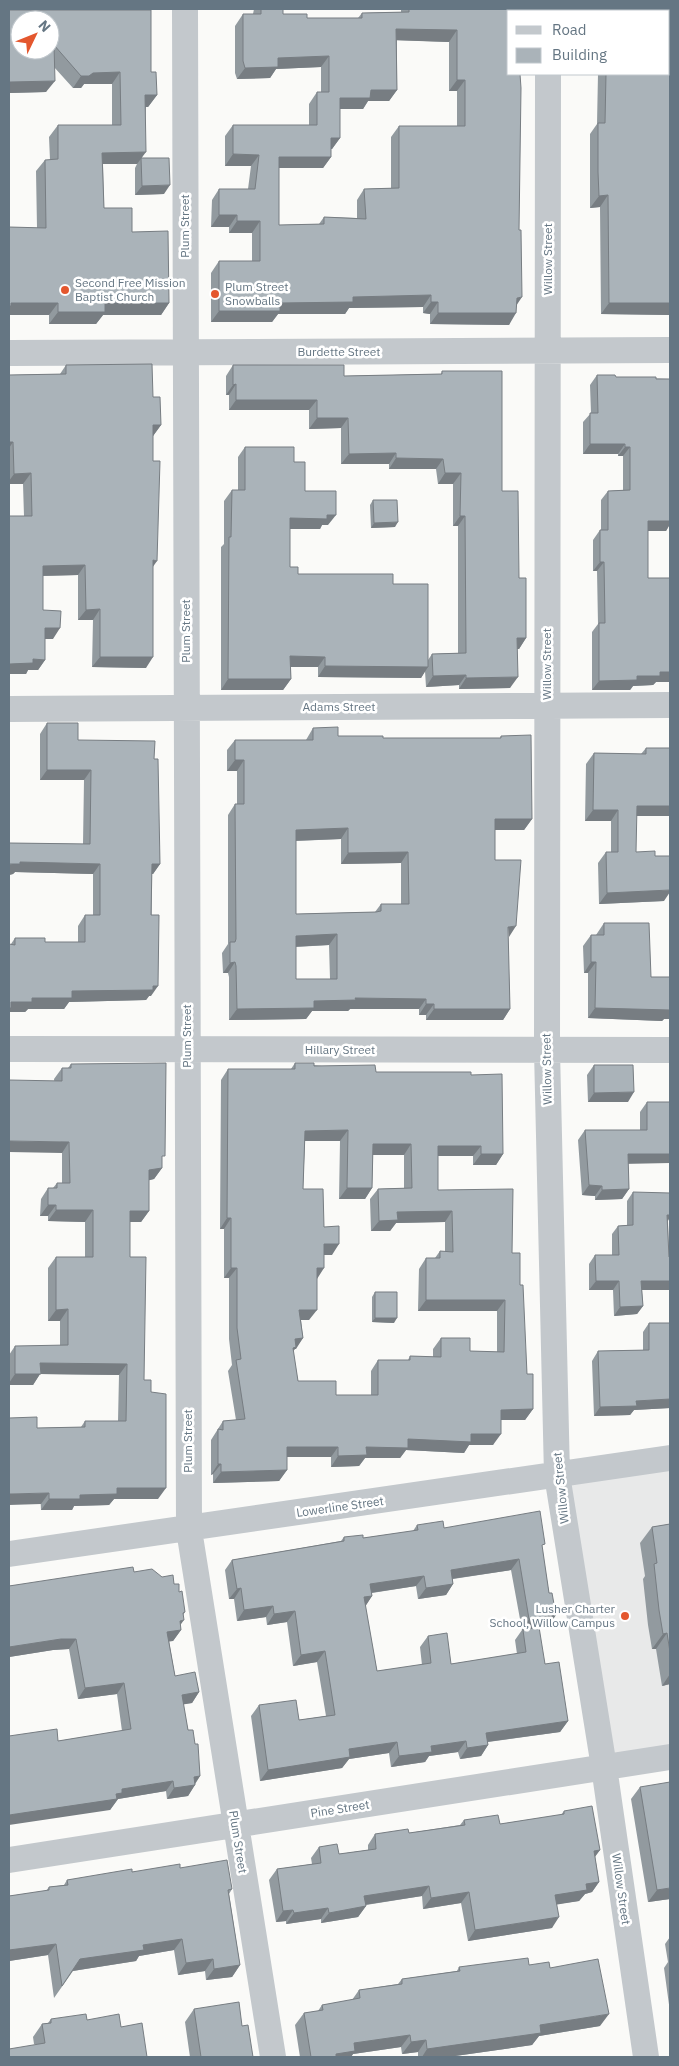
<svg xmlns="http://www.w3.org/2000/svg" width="679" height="2066" viewBox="0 0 679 2066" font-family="'IBM Plex Sans',sans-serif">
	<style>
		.built { fill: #e8e9e9 }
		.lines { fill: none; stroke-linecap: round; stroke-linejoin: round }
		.minor { stroke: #c3c8cc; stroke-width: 26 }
		.wall { fill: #929a9f; fill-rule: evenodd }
		.shaded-wall { fill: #777d82 }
		.building { fill: #aab3b9; stroke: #777d82; fill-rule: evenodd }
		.poi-dot { fill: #e4572e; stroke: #fff; stroke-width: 2 }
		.labels { text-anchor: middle; stroke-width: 5; stroke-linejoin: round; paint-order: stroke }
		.street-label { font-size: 12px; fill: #657683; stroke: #fff }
		.poi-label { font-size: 12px; fill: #657683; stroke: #fff; text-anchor: start }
	</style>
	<rect width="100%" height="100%" fill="#fafaf8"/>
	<!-- built -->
	<path class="built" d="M 670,1458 L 670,1757 L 604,1767 L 557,1475 Z"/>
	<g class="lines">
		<!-- minor -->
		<path class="minor" d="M 185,9 L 189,1530 L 273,2057
			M 548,11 L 548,9
			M 548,74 L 547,1051 L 557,1475 L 604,1767 L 646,2057
			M 9,353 L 670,350
			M 9,709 L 670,705
			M 9,1049 L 670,1050
			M 9,1554 L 670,1458
			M 9,1860 L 670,1757"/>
	</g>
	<!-- wall -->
	<path class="wall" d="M 254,9 L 283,9 L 283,14 L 307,18 L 358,18 L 362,13 L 401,12 L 401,9 L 513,9 L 508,11 L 517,305 L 509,325 L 430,324 L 430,314 L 423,313 L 423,307 L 349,308 L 345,314 L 278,314 L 272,322 L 211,322 L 211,273 L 219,261 L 252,261 L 252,233 L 229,233 L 229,227 L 211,227 L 212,200 L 219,189 L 248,189 L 251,166 L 225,166 L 225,136 L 233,125 L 309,125 L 309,104 L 317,92 L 321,92 L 321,67 L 276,69 L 270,78 L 237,79 L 235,73 L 235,26 L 243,14 L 253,14 ZM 397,40 L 449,42 L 449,91 L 457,91 L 457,126 L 399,126 L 391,137 L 391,188 L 364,189 L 357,200 L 357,218 L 324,217 L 319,224 L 279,225 L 279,168 L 323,168 L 331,157 L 331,149 L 332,149 L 340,138 L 340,109 L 363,109 L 368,101 L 389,101 L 397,90 Z
		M 604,9 L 670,9 L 670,315 L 601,314 L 600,207 L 590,208 L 590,134 L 597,124 L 598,74 L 668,74 L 668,11 L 602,11 Z
		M 9,10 L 151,72 L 157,95 L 148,107 L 146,107 L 142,158 L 164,194 L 135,195 L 135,168 L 137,164 L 103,164 L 104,208 L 132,232 L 169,303 L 161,315 L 103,315 L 96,324 L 49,324 L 49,315 L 9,315 L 9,227 L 37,228 L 36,171 L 45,160 L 50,160 L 49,137 L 58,125 L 112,125 L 112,84 L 84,84 L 81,88 L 73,88 L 54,67 L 46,92 L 9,93 Z
		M 66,365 L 153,397 L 161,425 L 153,436 L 153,567 L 146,668 L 92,667 L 93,620 L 78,620 L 78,575 L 43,576 L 43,610 L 53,639 L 45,639 L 45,660 L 38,670 L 28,670 L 26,674 L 24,516 L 23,484 L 9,484 L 9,375 L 60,374 Z
		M 233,365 L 344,376 L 441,374 L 442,371 L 502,491 L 519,578 L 526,638 L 519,649 L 517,649 L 510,688 L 459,689 L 459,685 L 426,687 L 425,671 L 421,678 L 318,677 L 318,667 L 291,667 L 291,679 L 283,690 L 221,690 L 221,547 L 224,544 L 224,501 L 232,490 L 238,490 L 238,457 L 245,447 L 294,462 L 305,491 L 328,525 L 322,525 L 320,529 L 290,529 L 290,567 L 298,574 L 393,584 L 428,660 L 432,654 L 458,653 L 458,526 L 453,526 L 453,484 L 438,484 L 436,469 L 389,469 L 389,464 L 341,464 L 341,428 L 309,429 L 309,410 L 229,410 L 229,395 L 226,395 L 226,376 Z
		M 597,375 L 616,377 L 670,379 L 670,524 L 666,531 L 648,531 L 648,578 L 670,578 L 670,682 L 656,682 L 653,685 L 633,686 L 630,690 L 592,690 L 592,632 L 598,624 L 597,571 L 593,571 L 593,540 L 600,530 L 601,530 L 601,500 L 608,491 L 623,490 L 623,456 L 618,456 L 618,454 L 583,454 L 583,422 L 591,413 L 590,385 Z
		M 373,500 L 395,527 L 371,528 L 370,505 Z
		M 47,723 L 78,740 L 154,759 L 160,864 L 153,874 L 152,874 L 151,996 L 149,996 L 146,1000 L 69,1002 L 64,1009 L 28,1009 L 25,1012 L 11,944 L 15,938 L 45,942 L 78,942 L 78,926 L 85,915 L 93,915 L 93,874 L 15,872 L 13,874 L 9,875 L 9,843 L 83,844 L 84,780 L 40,780 L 40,734 Z
		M 313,728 L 338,736 L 383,738 L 500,738 L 501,736 L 532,819 L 524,830 L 495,830 L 495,860 L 508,937 L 510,1009 L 503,1020 L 426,1020 L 426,1015 L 419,1015 L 419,1009 L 350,1009 L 348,1011 L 312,1011 L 306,1019 L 229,1020 L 229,977 L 228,973 L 223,973 L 222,953 L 228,944 L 228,815 L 235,804 L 237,804 L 237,771 L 227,771 L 227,750 L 235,740 L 306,740 ZM 341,839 L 341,864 L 401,863 L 401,904 L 381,904 L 375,912 L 296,914 L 296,841 ZM 329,945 L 330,979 L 296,979 L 296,947 Z
		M 646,748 L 670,816 L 636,816 L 636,852 L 655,856 L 664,901 L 599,904 L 598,863 L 606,852 L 611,852 L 611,821 L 585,821 L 586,764 L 594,753 L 641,754 Z
		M 604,923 L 651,977 L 664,1019 L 662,1021 L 588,1018 L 588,973 L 584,973 L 583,946 L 591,935 L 596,935 Z
		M 295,1063 L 376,1072 L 471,1075 L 503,1154 L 496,1165 L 473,1165 L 473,1156 L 438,1156 L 438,1190 L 512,1253 L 520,1285 L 527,1374 L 533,1409 L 525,1420 L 501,1420 L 493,1445 L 469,1445 L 464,1453 L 406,1450 L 400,1458 L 365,1458 L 359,1466 L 331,1467 L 331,1457 L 287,1457 L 287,1470 L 279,1481 L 213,1483 L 213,1474 L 211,1475 L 211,1440 L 223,1421 L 236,1420 L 228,1371 L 232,1365 L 229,1339 L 229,1278 L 224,1278 L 224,1229 L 220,1229 L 221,1080 L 228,1069 L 291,1069 ZM 305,1141 L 340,1141 L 339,1199 L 365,1199 L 372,1188 L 373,1155 L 404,1155 L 404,1188 L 378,1189 L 370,1199 L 371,1231 L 390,1231 L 396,1223 L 445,1222 L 445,1252 L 440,1251 L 435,1258 L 426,1258 L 419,1269 L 418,1311 L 497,1311 L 497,1352 L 470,1351 L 441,1338 L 433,1349 L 433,1357 L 410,1356 L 408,1360 L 378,1360 L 371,1371 L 371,1395 L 336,1395 L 298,1381 L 293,1351 L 303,1338 L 301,1320 L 309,1320 L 317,1278 L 324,1255 L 332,1255 L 324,1227 L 303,1189 Z
		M 71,1064 L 162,1160 L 162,1168 L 154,1179 L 149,1180 L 149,1211 L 141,1222 L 130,1222 L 130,1257 L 144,1380 L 151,1392 L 158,1499 L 114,1499 L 109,1505 L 74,1506 L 72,1510 L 41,1510 L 37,1428 L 81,1427 L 85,1421 L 118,1421 L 119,1375 L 40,1374 L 33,1385 L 9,1385 L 9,1355 L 15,1346 L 60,1346 L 60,1321 L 48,1321 L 48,1268 L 56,1257 L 85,1257 L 85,1222 L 48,1221 L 48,1216 L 40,1216 L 41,1199 L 48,1188 L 53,1188 L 57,1183 L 62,1183 L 62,1153 L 54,1079 L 62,1068 L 68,1068 Z
		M 594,1065 L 628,1102 L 588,1102 L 587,1075 Z
		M 647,1102 L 670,1102 L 628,1164 L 629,1189 L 622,1199 L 595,1200 L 595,1196 L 582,1195 L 578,1140 L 585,1130 L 640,1130 L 640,1112 Z
		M 633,1192 L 670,1217 L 668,1221 L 670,1290 L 642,1290 L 643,1306 L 637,1314 L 614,1316 L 613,1290 L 589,1290 L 589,1264 L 595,1255 L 612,1255 L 612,1234 L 618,1226 L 627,1225 L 627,1201 Z
		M 375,1292 L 394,1323 L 372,1322 L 372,1297 Z
		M 649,1323 L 670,1323 L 670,1408 L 634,1410 L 630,1415 L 594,1416 L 592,1361 L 598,1351 L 643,1350 L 643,1332 Z
		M 670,1524 L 670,1684 L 662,1686 L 656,1649 L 652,1649 L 648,1625 L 643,1579 L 645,1576 L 640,1543 L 652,1527 Z
		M 417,1525 L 444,1528 L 542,1548 L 549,1593 L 556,1615 L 548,1626 L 529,1629 L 545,1664 L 568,1721 L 560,1732 L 488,1742 L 488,1745 L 481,1756 L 460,1759 L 458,1752 L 429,1756 L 425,1762 L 391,1767 L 389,1753 L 349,1759 L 342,1768 L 260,1781 L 251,1716 L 259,1705 L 299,1720 L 326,1716 L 317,1662 L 293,1666 L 287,1622 L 267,1625 L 266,1617 L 237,1621 L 234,1599 L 229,1599 L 225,1570 L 232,1560 L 341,1541 L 344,1537 L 363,1538 L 413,1531 ZM 511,1570 L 522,1630 L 515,1640 L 517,1654 L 451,1664 L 428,1636 L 420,1647 L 422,1665 L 377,1671 L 365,1606 L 372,1596 L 372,1593 L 416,1586 L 418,1599 L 446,1595 L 453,1584 L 453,1579 Z
		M 134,1572 L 162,1577 L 174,1584 L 179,1592 L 185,1612 L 183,1615 L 180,1625 L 181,1630 L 173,1641 L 169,1641 L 175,1676 L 199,1692 L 192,1703 L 183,1704 L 188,1730 L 200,1776 L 188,1796 L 167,1799 L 166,1791 L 118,1799 L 110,1810 L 58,1741 L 122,1731 L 117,1694 L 78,1699 L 69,1649 L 53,1650 L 9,1657 L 9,1586 Z
		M 640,1787 L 670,1899 L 648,1902 L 631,1799 Z
		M 564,1811 L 600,1850 L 595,1856 L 599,1882 L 592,1892 L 585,1894 L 579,1901 L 557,1904 L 552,1928 L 468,1941 L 461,1903 L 423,1909 L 422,1896 L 366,1905 L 366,1906 L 358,1917 L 321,1923 L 321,1919 L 286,1924 L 286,1921 L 276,1922 L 269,1880 L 277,1869 L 312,1864 L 311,1858 L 319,1847 L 339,1854 L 368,1850 L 368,1845 L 375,1834 L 409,1833 L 460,1825 L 464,1820 L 500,1824 L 561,1815 Z
		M 180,1868 L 232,1889 L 229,1894 L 240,1965 L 232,1977 L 206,1980 L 205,1971 L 178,1975 L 174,1950 L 139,1956 L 136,1961 L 73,1971 L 54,1998 L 48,1955 L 9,1961 L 9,1896 L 46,1891 L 49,1887 L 64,1885 L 67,1880 L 132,1872 Z
		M 670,1937 L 670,2012 L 664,1968 L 668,1962 L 665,1944 Z
		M 529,1965 L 550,1968 L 600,2026 L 539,2036 L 532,2045 L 448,2057 L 418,2057 L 418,2052 L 402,2054 L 401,2047 L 353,2054 L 351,2057 L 300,2057 L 295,2025 L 304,2013 L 318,2011 L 322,2005 L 352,2000 L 359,1990 L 398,1984 L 402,1979 L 457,1971 L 459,1967 Z
		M 194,2009 L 242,2026 L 253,2057 L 190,2057 L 185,2022 Z
		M 51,2019 L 87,2020 L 121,2027 L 147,2057 L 34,2044 L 33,2037 L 42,2024 L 48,2023 Z"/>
	<!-- shaded-wall -->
	<path class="shaded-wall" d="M 396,29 L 457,30 L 449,42 L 388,40 Z
		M 329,56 L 321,67 L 276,69 L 270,78 L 237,79 L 245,68 L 278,58 Z
		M 120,72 L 112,84 L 84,84 L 81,88 L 73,88 L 81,76 L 93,73 Z
		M 457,80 L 465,80 L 457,91 L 449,91 Z
		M 55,81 L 46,92 L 9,93 L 9,94 L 9,83 L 10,82 Z
		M 371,90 L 397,90 L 389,101 L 368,101 L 363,109 L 332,109 L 340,98 Z
		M 145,95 L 157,95 L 148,107 L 137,107 Z
		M 331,138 L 340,138 L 332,149 L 323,149 Z
		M 146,152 L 137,164 L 94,164 L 102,153 Z
		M 233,154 L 259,155 L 251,166 L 225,166 Z
		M 279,157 L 331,157 L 323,168 L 271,168 Z
		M 170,185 L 164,194 L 135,195 L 142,186 Z
		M 608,195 L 600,207 L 590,208 L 599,196 Z
		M 219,215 L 237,215 L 229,227 L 211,227 Z
		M 237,221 L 260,221 L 252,233 L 229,233 Z
		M 431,295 L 423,307 L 349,308 L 345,314 L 278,314 L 272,322 L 211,322 L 219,311 L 280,303 L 353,297 Z
		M 522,297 L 514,309 L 517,298 Z
		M 431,302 L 438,302 L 430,314 L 423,313 Z
		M 11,303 L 58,303 L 49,315 L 9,315 L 9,306 Z
		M 105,303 L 169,303 L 161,315 L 103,315 L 96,324 L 49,324 L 58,312 Z
		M 609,303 L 670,303 L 670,315 L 601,314 Z
		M 438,313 L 516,313 L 509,325 L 430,324 Z
		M 236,384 L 229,395 L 226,395 L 233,385 Z
		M 236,400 L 317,400 L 309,410 L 229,410 Z
		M 317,418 L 348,418 L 341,428 L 309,429 Z
		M 153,425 L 161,425 L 153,436 L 145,436 Z
		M 9,442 L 13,442 L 9,448 Z
		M 590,444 L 625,444 L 618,454 L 583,454 Z
		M 625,447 L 630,447 L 623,456 L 618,456 Z
		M 396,453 L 389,464 L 341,464 L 349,454 Z
		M 396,458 L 443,459 L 436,469 L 389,469 Z
		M 31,473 L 23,484 L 9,484 L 9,481 L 14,474 Z
		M 445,473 L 461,473 L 453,484 L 438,484 Z
		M 327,515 L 336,515 L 328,525 L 322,525 L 320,529 L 283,529 L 290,518 Z
		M 460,516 L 465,516 L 458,526 L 453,526 Z
		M 648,521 L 670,521 L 670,524 L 666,531 L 641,531 Z
		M 398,522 L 395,527 L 371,528 L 374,523 Z
		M 153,560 L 157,561 L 150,571 Z
		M 600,562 L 604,562 L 597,571 L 593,571 Z
		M 85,565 L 78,575 L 36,576 L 43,566 Z
		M 100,609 L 93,620 L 78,620 L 86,610 Z
		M 45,628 L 60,628 L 53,639 L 37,639 Z
		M 517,638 L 526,638 L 519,649 L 510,649 Z
		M 290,656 L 325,657 L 318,667 L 283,667 Z
		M 100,657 L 153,657 L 146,668 L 92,667 Z
		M 33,659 L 45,660 L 38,670 L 28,670 L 26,674 L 9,674 L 9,664 Z
		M 325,666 L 428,667 L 421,678 L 318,677 Z
		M 660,672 L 670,672 L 670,682 L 656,682 L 653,685 L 633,686 L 630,690 L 592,690 L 599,681 Z
		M 466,675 L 459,685 L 426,687 L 433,676 Z
		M 518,677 L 510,688 L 459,689 L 466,678 Z
		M 228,679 L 291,679 L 283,690 L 221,690 Z
		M 235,760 L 244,760 L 237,771 L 227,771 Z
		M 47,770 L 91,770 L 84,780 L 40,780 Z
		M 637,806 L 670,806 L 670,816 L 629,816 Z
		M 593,810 L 618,810 L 611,821 L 585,821 Z
		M 495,819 L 532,819 L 524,830 L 488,830 Z
		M 348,828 L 341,839 L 288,841 L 296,830 Z
		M 408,852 L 401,863 L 341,864 L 348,853 Z
		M 20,862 L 100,864 L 93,874 L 15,872 L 13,874 L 9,875 L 9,865 Z
		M 152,864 L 160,864 L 153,874 L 144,874 Z
		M 670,890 L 670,892 L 664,901 L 599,904 L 607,893 Z
		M 516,926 L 509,937 L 508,927 Z
		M 337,934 L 329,945 L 288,947 L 296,936 Z
		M 235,962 L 228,973 L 223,973 L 230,963 Z
		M 591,962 L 596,962 L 588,973 L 584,973 Z
		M 153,986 L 158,986 L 151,996 L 149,996 L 146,1000 L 69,1002 L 64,1009 L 28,1009 L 25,1012 L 9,1012 L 9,1005 L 11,1002 L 72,991 Z
		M 355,998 L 426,999 L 419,1009 L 350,1009 L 348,1011 L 312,1011 L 306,1019 L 229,1020 L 237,1009 L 314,1001 Z
		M 426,1004 L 434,1004 L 426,1015 L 419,1015 Z
		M 595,1008 L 670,1008 L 670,1019 L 664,1019 L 662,1021 L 588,1018 Z
		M 434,1009 L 510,1009 L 503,1020 L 426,1020 Z
		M 634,1092 L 628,1102 L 588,1102 L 594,1093 Z
		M 348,1130 L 340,1141 L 298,1141 L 305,1131 Z
		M 9,1141 L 69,1142 L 62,1153 L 9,1152 Z
		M 373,1144 L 411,1144 L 404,1155 L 365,1155 Z
		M 438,1146 L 481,1146 L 473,1156 L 431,1156 Z
		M 481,1154 L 503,1154 L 496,1165 L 473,1165 Z
		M 628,1154 L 670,1154 L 670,1163 L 621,1164 Z
		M 162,1168 L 154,1179 L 142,1182 L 149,1170 Z
		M 589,1185 L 602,1186 L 595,1196 L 582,1195 Z
		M 347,1188 L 372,1188 L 365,1199 L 339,1199 Z
		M 629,1189 L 622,1199 L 595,1200 L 602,1190 Z
		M 48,1205 L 56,1205 L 48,1216 L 40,1216 Z
		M 56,1210 L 93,1210 L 85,1222 L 48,1221 Z
		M 130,1211 L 149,1211 L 141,1222 L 122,1222 Z
		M 452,1211 L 445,1222 L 396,1223 L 390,1231 L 371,1231 L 379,1221 L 397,1212 Z
		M 667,1215 L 670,1215 L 670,1217 L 666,1223 Z
		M 227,1218 L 231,1218 L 224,1229 L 220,1229 Z
		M 324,1244 L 339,1244 L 332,1255 L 317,1255 Z
		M 231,1268 L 237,1268 L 229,1278 L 224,1278 Z
		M 317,1268 L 324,1268 L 317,1279 Z
		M 596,1281 L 619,1281 L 613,1290 L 589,1290 Z
		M 641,1281 L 670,1281 L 670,1290 L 635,1290 Z
		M 426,1300 L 505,1300 L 497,1311 L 418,1311 Z
		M 643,1306 L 637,1314 L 614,1316 L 620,1307 Z
		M 68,1309 L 60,1321 L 48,1321 L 56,1310 Z
		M 299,1310 L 317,1310 L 309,1320 L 292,1320 Z
		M 375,1318 L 397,1318 L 394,1323 L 372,1322 Z
		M 303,1338 L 296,1349 L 295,1349 L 288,1358 L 295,1339 Z
		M 40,1363 L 127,1364 L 119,1375 L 40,1374 L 33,1385 L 9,1385 L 9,1383 L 15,1374 Z
		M 670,1399 L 670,1408 L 634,1410 L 630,1415 L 594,1416 L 600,1407 L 636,1401 Z
		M 533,1409 L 525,1420 L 494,1420 L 501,1410 Z
		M 471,1434 L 501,1434 L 493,1445 L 469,1445 L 464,1453 L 406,1450 L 400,1458 L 365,1458 L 359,1466 L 331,1467 L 338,1456 L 366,1447 L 408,1439 Z
		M 287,1447 L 338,1447 L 331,1457 L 279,1457 Z
		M 218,1464 L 221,1464 L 213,1474 L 211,1475 Z
		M 287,1470 L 279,1481 L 213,1483 L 221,1472 Z
		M 117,1488 L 166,1488 L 158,1499 L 114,1499 L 109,1505 L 74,1506 L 72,1510 L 41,1510 L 49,1499 L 80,1495 Z
		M 49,1493 L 41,1504 L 9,1505 L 9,1494 Z
		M 519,1559 L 511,1570 L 444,1580 L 451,1570 Z
		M 424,1576 L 416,1586 L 363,1594 L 370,1584 Z
		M 453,1584 L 446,1595 L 418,1599 L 426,1588 Z
		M 241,1588 L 234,1599 L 229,1599 L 237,1589 Z
		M 372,1596 L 365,1607 L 364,1597 Z
		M 273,1606 L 266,1617 L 237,1621 L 244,1610 Z
		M 295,1611 L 287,1622 L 267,1625 L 274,1614 Z
		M 556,1615 L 548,1626 L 522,1630 L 529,1619 Z
		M 184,1620 L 176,1631 L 181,1630 L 173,1641 L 160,1643 L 167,1632 L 180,1621 Z
		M 667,1633 L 656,1649 L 652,1649 L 663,1634 Z
		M 61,1639 L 76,1639 L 69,1649 L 53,1650 L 9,1657 L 9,1647 Z
		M 325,1651 L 317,1662 L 293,1666 L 301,1655 Z
		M 670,1674 L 670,1684 L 662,1686 Z
		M 124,1683 L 117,1694 L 78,1699 L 85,1688 Z
		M 199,1692 L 192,1703 L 174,1706 L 182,1695 Z
		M 568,1721 L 560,1732 L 479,1743 L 486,1733 Z
		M 466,1741 L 458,1752 L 429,1756 L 425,1762 L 391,1767 L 399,1756 L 431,1746 Z
		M 397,1742 L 389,1753 L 349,1759 L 342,1768 L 260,1781 L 268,1770 L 349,1749 Z
		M 488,1745 L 481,1756 L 460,1759 L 467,1748 Z
		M 200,1776 L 194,1785 L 195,1785 L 188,1796 L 167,1799 L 174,1788 L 194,1777 Z
		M 173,1781 L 166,1791 L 118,1799 L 110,1810 L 9,1825 L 9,1815 L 116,1794 L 122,1789 Z
		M 600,1850 L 592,1861 L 594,1851 Z
		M 599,1882 L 592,1892 L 585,1894 L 579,1901 L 548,1906 L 555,1895 L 586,1884 Z
		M 429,1886 L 422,1896 L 357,1906 L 364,1896 Z
		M 670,1888 L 670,1899 L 648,1902 L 657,1890 Z
		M 469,1892 L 461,1903 L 423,1909 L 431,1898 Z
		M 366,1906 L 358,1917 L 321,1923 L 329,1913 Z
		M 328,1908 L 321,1919 L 286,1924 L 294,1913 Z
		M 293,1910 L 286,1921 L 276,1922 L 283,1911 Z
		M 559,1917 L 552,1928 L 468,1941 L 475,1930 Z
		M 182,1939 L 174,1950 L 139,1956 L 136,1961 L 72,1971 L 80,1959 L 143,1945 Z
		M 56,1944 L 48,1955 L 9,1961 L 9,1950 Z
		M 213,1959 L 205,1971 L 178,1975 L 186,1963 Z
		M 240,1965 L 232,1977 L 206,1980 L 214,1969 Z
		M 609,2014 L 600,2026 L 539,2036 L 532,2045 L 448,2057 L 422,2057 L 427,2049 L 540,2025 Z
		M 410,2035 L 401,2047 L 353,2054 L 351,2057 L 333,2057 L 336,2054 L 354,2043 Z
		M 426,2040 L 418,2052 L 402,2054 L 411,2042 Z"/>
	<!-- building -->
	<path class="building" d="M 261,9 L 283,9 L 283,14 L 307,14 L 307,18 L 362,18 L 362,13 L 409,12 L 409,9 L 513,9 L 513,11 L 508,11 L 508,74 L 520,74 L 521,88 L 519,230 L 521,230 L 522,297 L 517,298 L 516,313 L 438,313 L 438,302 L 431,302 L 431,295 L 353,297 L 353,302 L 280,303 L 280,311 L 219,311 L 219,261 L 260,261 L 260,221 L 237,221 L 237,215 L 219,215 L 219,189 L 255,189 L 259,155 L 233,154 L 233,125 L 317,125 L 317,92 L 329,92 L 329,56 L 278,58 L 278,67 L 245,68 L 243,61 L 243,14 L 261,14 ZM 396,29 L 457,30 L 457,80 L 465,80 L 465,126 L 399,126 L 399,188 L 364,189 L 366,219 L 324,217 L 324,224 L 279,225 L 279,157 L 331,157 L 331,138 L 340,138 L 340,98 L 370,98 L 371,90 L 397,90 Z
		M 607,9 L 670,9 L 670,303 L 609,303 L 608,195 L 599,196 L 598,172 L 598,123 L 605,123 L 606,74 L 668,74 L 668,11 L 607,11 Z
		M 9,10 L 151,10 L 151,72 L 156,72 L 157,95 L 145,95 L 146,152 L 102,153 L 104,208 L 132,208 L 132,232 L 168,231 L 169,303 L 105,303 L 105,312 L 58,312 L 58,303 L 11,303 L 11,306 L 9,306 L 9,227 L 46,228 L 45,160 L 58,159 L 58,125 L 121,125 L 120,72 L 93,73 L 89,76 L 81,76 L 54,45 L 55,81 L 10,82 L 10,92 L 9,92 ZM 20,20 L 50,20 L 50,50 L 20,50 Z
		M 141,158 L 169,158 L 170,185 L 142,186 Z
		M 152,364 L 153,397 L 160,397 L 161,425 L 153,425 L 153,461 L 160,461 L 157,561 L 153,560 L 153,657 L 100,657 L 100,609 L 86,610 L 85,565 L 43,566 L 43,610 L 61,611 L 60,628 L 45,628 L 45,660 L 33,659 L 33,663 L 9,664 L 9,516 L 32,516 L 31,473 L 14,474 L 13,442 L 9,442 L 9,375 L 66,374 L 66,365 Z
		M 233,365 L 344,365 L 344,376 L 442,374 L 442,371 L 502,371 L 502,491 L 518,491 L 519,578 L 526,578 L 526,638 L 517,638 L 518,677 L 466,678 L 466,675 L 433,676 L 432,654 L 466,653 L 465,516 L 460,516 L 461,473 L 445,473 L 443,459 L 396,458 L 396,453 L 349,454 L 348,418 L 317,418 L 317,400 L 236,400 L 236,384 L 233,385 Z
		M 597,375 L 615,375 L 616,377 L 656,377 L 656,379 L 670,379 L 670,521 L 648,521 L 648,578 L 670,578 L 670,672 L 660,672 L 660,676 L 637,676 L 637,680 L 599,681 L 599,623 L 605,623 L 604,562 L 600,562 L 600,530 L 608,530 L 608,491 L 630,490 L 630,447 L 625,447 L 625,444 L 590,444 L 590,413 L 598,413 Z
		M 245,447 L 294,447 L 294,462 L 305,462 L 305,491 L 336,491 L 336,515 L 327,515 L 327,519 L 290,518 L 290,567 L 298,567 L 298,574 L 393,574 L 393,584 L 428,584 L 428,667 L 325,666 L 325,657 L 290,656 L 291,679 L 228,679 L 229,537 L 231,537 L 232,490 L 245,490 Z
		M 373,500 L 397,500 L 398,522 L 374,523 Z
		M 47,723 L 78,723 L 78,740 L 155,741 L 154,759 L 158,759 L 160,864 L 152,864 L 151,915 L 159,915 L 158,986 L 153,986 L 153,990 L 72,991 L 72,998 L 32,998 L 32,1002 L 11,1002 L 11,1008 L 9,1008 L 9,944 L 15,945 L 15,938 L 45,938 L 45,942 L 85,942 L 85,915 L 100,915 L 100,864 L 20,862 L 20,864 L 9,864 L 9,843 L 90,844 L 91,770 L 47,770 Z
		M 338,727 L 338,736 L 383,736 L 383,738 L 501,738 L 501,736 L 531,735 L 532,819 L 495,819 L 495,860 L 521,860 L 516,926 L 508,927 L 510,1009 L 434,1009 L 434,1004 L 426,1004 L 426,999 L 355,998 L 356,1000 L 314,1001 L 314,1008 L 237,1009 L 236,966 L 235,962 L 230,963 L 230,942 L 235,942 L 236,939 L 235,804 L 244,804 L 244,760 L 235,760 L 235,740 L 313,740 L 313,728 ZM 348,828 L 348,853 L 408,852 L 409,904 L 381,904 L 381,911 L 376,912 L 296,914 L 296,830 ZM 337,934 L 337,979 L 296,979 L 296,936 Z
		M 646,748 L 670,748 L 670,806 L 637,806 L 636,852 L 655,851 L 655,856 L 670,856 L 670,890 L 607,893 L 606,852 L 618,852 L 618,810 L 593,810 L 594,753 L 646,754 Z
		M 604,923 L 649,923 L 651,977 L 670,977 L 670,1010 L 595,1008 L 596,962 L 591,962 L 591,935 L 604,935 Z
		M 166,1063 L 165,1156 L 162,1156 L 162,1168 L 149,1170 L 149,1211 L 130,1211 L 130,1257 L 146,1257 L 144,1380 L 151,1380 L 151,1392 L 166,1394 L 166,1488 L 117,1488 L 117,1494 L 80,1495 L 80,1499 L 49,1499 L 49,1493 L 9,1494 L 9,1418 L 37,1417 L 37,1428 L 85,1427 L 85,1421 L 126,1421 L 127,1364 L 40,1363 L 41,1374 L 15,1374 L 15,1346 L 68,1345 L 68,1309 L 56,1310 L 56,1257 L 93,1257 L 93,1210 L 56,1210 L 56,1205 L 48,1205 L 48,1188 L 57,1188 L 57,1183 L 70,1183 L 69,1142 L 9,1141 L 9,1080 L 62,1081 L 62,1068 L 71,1068 L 71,1064 Z
		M 295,1063 L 314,1063 L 314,1066 L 375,1065 L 376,1072 L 471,1072 L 471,1075 L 502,1074 L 503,1154 L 481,1154 L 481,1146 L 438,1146 L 438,1190 L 513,1189 L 512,1253 L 520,1253 L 520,1285 L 523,1285 L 527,1374 L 533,1374 L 533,1409 L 501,1410 L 501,1434 L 471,1434 L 471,1442 L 408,1439 L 408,1448 L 366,1447 L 367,1455 L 338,1456 L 338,1447 L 287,1447 L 287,1470 L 221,1472 L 221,1464 L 218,1464 L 218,1429 L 223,1430 L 223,1421 L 245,1419 L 236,1360 L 241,1359 L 237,1328 L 237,1268 L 231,1268 L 231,1218 L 227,1218 L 228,1069 L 295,1069 ZM 348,1130 L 347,1188 L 372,1188 L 373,1144 L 411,1144 L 412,1188 L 378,1189 L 379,1221 L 398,1220 L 397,1212 L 452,1211 L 453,1252 L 440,1251 L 440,1258 L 426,1258 L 426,1300 L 505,1300 L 504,1352 L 470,1351 L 470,1338 L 441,1338 L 441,1357 L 410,1356 L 410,1360 L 378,1360 L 378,1395 L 336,1395 L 336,1381 L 298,1381 L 293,1348 L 296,1347 L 295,1339 L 303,1338 L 299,1310 L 317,1310 L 317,1268 L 324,1268 L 324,1244 L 339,1244 L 339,1226 L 324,1227 L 323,1189 L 303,1189 L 305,1131 Z
		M 594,1065 L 633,1065 L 634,1092 L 594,1093 Z
		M 647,1102 L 670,1102 L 670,1154 L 628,1154 L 629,1189 L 602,1190 L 602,1186 L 589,1185 L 585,1130 L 647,1130 Z
		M 633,1192 L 670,1193 L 670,1215 L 667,1215 L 669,1257 L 670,1257 L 670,1281 L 641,1281 L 643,1306 L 620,1307 L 619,1281 L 596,1281 L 595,1255 L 619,1255 L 618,1226 L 633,1225 Z
		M 375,1292 L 397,1292 L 397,1318 L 375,1318 Z
		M 649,1323 L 670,1323 L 670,1399 L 636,1401 L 637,1406 L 600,1407 L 598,1351 L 649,1350 Z
		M 540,1511 L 545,1544 L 542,1545 L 549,1593 L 552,1593 L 556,1615 L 529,1619 L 519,1559 L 451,1570 L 453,1584 L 426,1588 L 424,1576 L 370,1584 L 372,1596 L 364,1597 L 377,1671 L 431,1663 L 428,1636 L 447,1633 L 451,1664 L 526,1652 L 523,1630 L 539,1627 L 545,1664 L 559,1662 L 568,1721 L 486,1733 L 488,1745 L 467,1748 L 466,1741 L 431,1746 L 432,1752 L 399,1756 L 397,1742 L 349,1749 L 350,1757 L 268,1770 L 259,1705 L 296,1700 L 299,1720 L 335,1715 L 325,1651 L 301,1655 L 295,1611 L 274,1614 L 273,1606 L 244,1610 L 241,1588 L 237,1589 L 232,1560 L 344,1541 L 344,1537 L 363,1535 L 363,1538 L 418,1530 L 417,1525 L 443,1521 L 444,1528 Z
		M 670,1524 L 670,1652 L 667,1633 L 663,1634 L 659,1610 L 654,1564 L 657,1563 L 652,1527 Z
		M 133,1567 L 134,1572 L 152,1569 L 162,1577 L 173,1575 L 174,1584 L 179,1584 L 179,1592 L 182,1591 L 185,1612 L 183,1613 L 184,1620 L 180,1621 L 181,1630 L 167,1632 L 175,1676 L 195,1672 L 199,1692 L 182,1695 L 188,1730 L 193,1730 L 195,1744 L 198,1744 L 200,1776 L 194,1777 L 195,1785 L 174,1788 L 173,1781 L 122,1789 L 122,1793 L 116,1794 L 117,1799 L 9,1815 L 9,1736 L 57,1729 L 58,1741 L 131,1729 L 124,1683 L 85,1688 L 76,1639 L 61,1639 L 9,1647 L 9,1586 Z
		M 670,1782 L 670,1888 L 657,1890 L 640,1787 Z
		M 592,1806 L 600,1850 L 594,1851 L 599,1882 L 586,1884 L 587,1890 L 555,1895 L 559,1917 L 475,1930 L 469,1892 L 431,1898 L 429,1886 L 364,1896 L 366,1906 L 329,1913 L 328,1908 L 294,1913 L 293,1910 L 283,1911 L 277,1869 L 321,1863 L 319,1847 L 337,1844 L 339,1854 L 376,1849 L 375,1834 L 408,1829 L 409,1833 L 465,1825 L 464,1820 L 498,1815 L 500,1824 L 564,1814 L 564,1811 Z
		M 227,1860 L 232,1889 L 228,1890 L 240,1965 L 214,1969 L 213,1959 L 186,1963 L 182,1939 L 143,1945 L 144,1950 L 80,1959 L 62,1986 L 56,1944 L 9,1950 L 9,1896 L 49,1890 L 49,1887 L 68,1885 L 67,1880 L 132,1869 L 132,1872 L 180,1864 L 180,1868 Z
		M 528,1958 L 529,1965 L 549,1962 L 550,1968 L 598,1959 L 609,2014 L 540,2025 L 541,2033 L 427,2049 L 426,2040 L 411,2042 L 410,2035 L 354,2043 L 355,2051 L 336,2054 L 336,2057 L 311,2057 L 304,2013 L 323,2010 L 322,2005 L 360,1998 L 359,1990 L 402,1984 L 402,1979 L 460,1971 L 459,1967 Z
		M 239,2002 L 242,2026 L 248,2025 L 253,2057 L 201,2057 L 194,2009 Z
		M 86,2014 L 87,2020 L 119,2014 L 121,2027 L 142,2023 L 147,2057 L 9,2057 L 9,2049 L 45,2043 L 42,2024 L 51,2023 L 51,2019 Z"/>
	<!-- markers -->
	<g class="poi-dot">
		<circle cx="65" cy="290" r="5"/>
		<circle cx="215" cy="294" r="5"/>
		<circle cx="625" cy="1616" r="5"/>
	</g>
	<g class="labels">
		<!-- street labels -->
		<g class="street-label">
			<text transform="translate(185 226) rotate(-90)" y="4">Plum Street</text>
			<text transform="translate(548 259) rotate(-90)" y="4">Willow Street</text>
			<text x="339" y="356">Burdette Street</text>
			<text transform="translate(186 631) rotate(-90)" y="4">Plum Street</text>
			<text transform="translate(547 664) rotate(-90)" y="4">Willow Street</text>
			<text x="339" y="711">Adams Street</text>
			<text transform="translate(187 1036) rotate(-90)" y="4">Plum Street</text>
			<text x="340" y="1054">Hillary Street</text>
			<text transform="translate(547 1069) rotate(-91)" y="4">Willow Street</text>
			<text transform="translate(188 1441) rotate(-90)" y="4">Plum Street</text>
			<text transform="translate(561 1488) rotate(-96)" y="4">Willow Street</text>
			<text transform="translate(340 1507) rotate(-8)" y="4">Lowerline Street</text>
			<text transform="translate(340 1809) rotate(-9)" y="4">Pine Street</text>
			<text transform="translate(238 1842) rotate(81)" y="4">Plum Street</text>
			<text transform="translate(621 1889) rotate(82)" y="4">Willow Street</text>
		</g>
		<!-- poi labels -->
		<g class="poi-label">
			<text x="75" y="287">Second Free Mission<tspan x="75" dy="14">Baptist Church</tspan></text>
			<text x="225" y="291">Plum Street<tspan x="225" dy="14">Snowballs</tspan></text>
			<text x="615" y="1613" text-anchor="end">Lusher Charter<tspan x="615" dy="14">School, Willow Campus</tspan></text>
		</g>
	</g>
	<!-- border -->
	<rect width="679" height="2066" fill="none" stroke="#657683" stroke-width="20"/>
	<!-- legend -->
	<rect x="507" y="10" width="162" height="65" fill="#ffffff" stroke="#c1c8cd"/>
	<rect x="516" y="26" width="25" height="8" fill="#c3c8cc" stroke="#c1c8cd"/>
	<text x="552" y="35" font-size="15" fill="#657683">Road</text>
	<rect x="516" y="48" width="25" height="15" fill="#aab3b9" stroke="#c1c8cd"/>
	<text x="552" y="60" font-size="15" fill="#657683">Building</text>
	<!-- north arrow -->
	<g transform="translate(35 35) rotate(47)"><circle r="24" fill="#ffffff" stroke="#c1c8cd"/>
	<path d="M0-4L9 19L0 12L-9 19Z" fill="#e4572e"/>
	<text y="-8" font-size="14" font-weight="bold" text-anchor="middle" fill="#657683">N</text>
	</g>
</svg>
